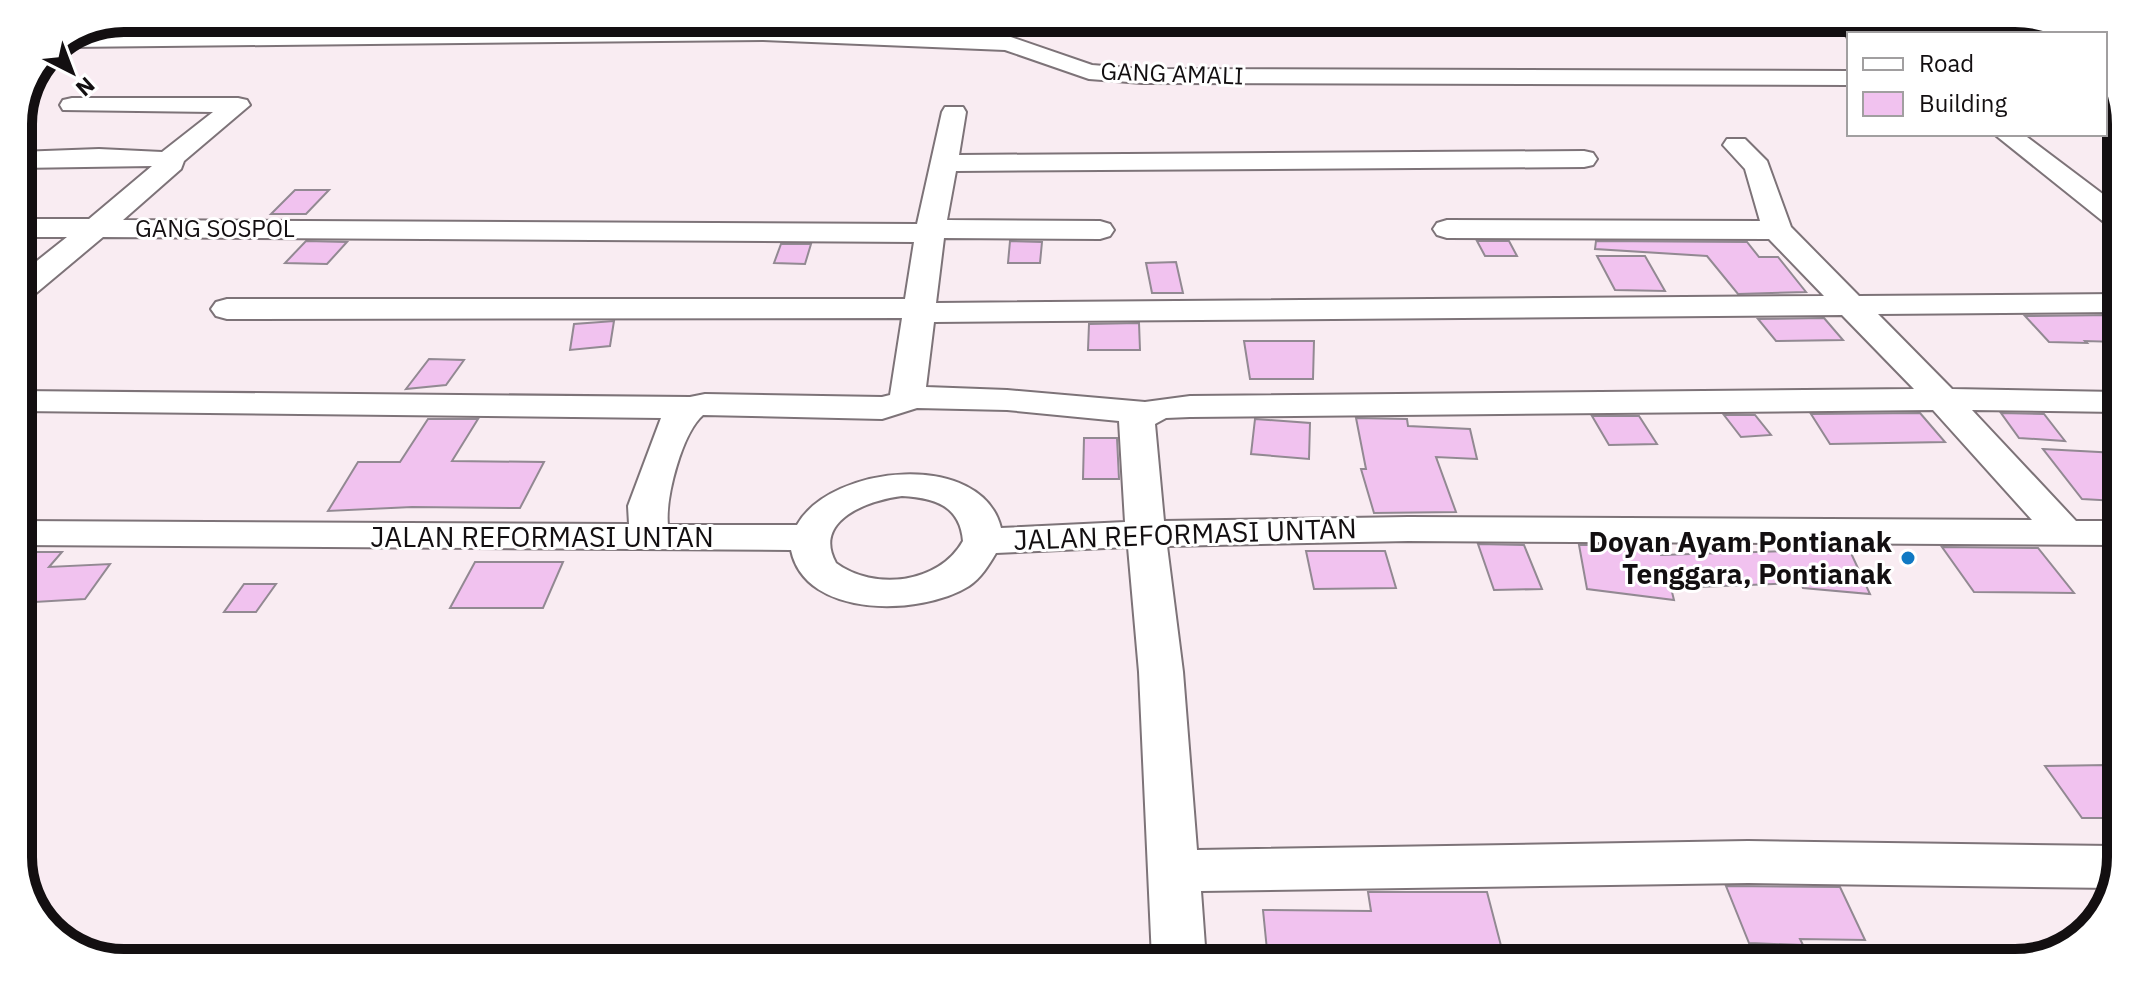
<svg xmlns="http://www.w3.org/2000/svg" width="2139" height="981" viewBox="0 0 2139 981" font-family="'IBM Plex Sans',sans-serif">
	<style>
		.building { fill: #f1c2ef; stroke: #928992; stroke-width: 2 }
		.lines { fill: none; stroke-linecap: round; stroke-linejoin: round }
		.minor-casing { stroke: #7d7378; stroke-width: 4 }
		.minor { fill: #fff; fill-rule: evenodd }
		.poi-dot { fill: #1078c3; stroke: #fff; stroke-width: 3 }
		.labels { text-anchor: middle; stroke-width: 6; stroke-linejoin: round; paint-order: stroke }
		.far-street-label { font-size: 24px; fill: #130f11; stroke: #fff }
		.street-label { font-size: 28px; fill: #130f11; stroke: #fff }
		.poi-label { font-size: 28px; font-weight: bold; fill: #130f11; stroke: #fff; text-anchor: end }
		.rim { fill: none; stroke: #130f11; stroke-width: 10 }
	</style>
	<rect width="100%" height="100%" fill="#f9ecf2"/>
	<!-- building -->
	<path class="building" d="M 295,190 L 329,190 L 306,214 L 271,214 Z
		M 306,241 L 347,242 L 327,264 L 285,263 Z
		M 1010,241 L 1042,242 L 1040,263 L 1008,263 Z
		M 1477,241 L 1509,241 L 1517,256 L 1485,256 Z
		M 1596,241 L 1747,242 L 1759,257 L 1778,257 L 1806,292 L 1738,294 L 1707,256 L 1595,249 Z
		M 781,244 L 811,244 L 805,264 L 774,263 Z
		M 1597,256 L 1645,256 L 1665,291 L 1615,290 Z
		M 1176,262 L 1183,293 L 1152,293 L 1146,263 Z
		M 2113,315 L 2119,320 L 2118,342 L 2085,341 L 2087,343 L 2049,342 L 2025,316 Z
		M 1824,318 L 1843,340 L 1776,341 L 1758,319 Z
		M 614,321 L 610,346 L 570,350 L 574,324 Z
		M 1139,323 L 1140,350 L 1088,350 L 1089,324 Z
		M 1244,341 L 1314,341 L 1313,379 L 1250,379 Z
		M 429,359 L 464,360 L 446,385 L 406,389 Z
		M 1920,413 L 1945,442 L 1830,444 L 1811,414 Z
		M 2001,413 L 2044,414 L 2065,441 L 2019,438 Z
		M 1724,415 L 1755,415 L 1771,435 L 1741,437 Z
		M 1592,416 L 1639,416 L 1657,444 L 1609,445 Z
		M 1356,418 L 1407,419 L 1408,426 L 1470,429 L 1477,459 L 1436,457 L 1456,512 L 1374,513 L 1361,469 L 1366,469 Z
		M 428,419 L 478,419 L 452,461 L 544,462 L 520,508 L 412,507 L 328,511 L 358,462 L 400,462 Z
		M 1255,419 L 1310,423 L 1309,459 L 1251,454 Z
		M 1084,438 L 1117,438 L 1119,479 L 1083,479 Z
		M 2043,449 L 2117,453 L 2117,501 L 2082,499 Z
		M 1478,544 L 1524,545 L 1542,589 L 1494,590 Z
		M 1579,545 L 1619,545 L 1620,548 L 1660,552 L 1661,555 L 1788,551 L 1786,546 L 1850,551 L 1870,594 L 1803,588 L 1801,583 L 1671,588 L 1674,600 L 1587,589 Z
		M 1942,547 L 2038,548 L 2074,593 L 1974,592 Z
		M 1306,551 L 1385,551 L 1396,588 L 1314,589 Z
		M 18,552 L 62,552 L 49,567 L 110,564 L 85,599 L 18,603 Z
		M 475,562 L 563,562 L 543,608 L 450,608 Z
		M 244,584 L 276,584 L 256,612 L 224,612 Z
		M 2107,765 L 2114,775 L 2114,818 L 2082,818 L 2045,766 Z
		M 1726,886 L 1840,887 L 1865,940 L 1800,939 L 1803,945 L 1749,943 Z
		M 1368,892 L 1487,892 L 1505,961 L 1268,960 L 1263,910 L 1371,911 Z"/>
	<g class="lines">
		<defs>
			<path id="minor" d="M 1855,25 L 2056,26 L 2066,34 L 1849,34 L 1847,37 L 1844,32 L 1847,27 Z
				M 763,26 L 1008,36 L 1092,65 L 1142,69 L 1849,71 L 1849,85 L 1142,83 L 1089,79 L 1005,50 L 763,40 L 69,47 L 61,44 L 87,33 Z
				M 2105,96 L 2114,96 L 2119,111 L 2105,110 Z
				M 72,98 L 238,98 L 247,100 L 250,105 L 184,161 L 181,169 L 123,220 L 917,224 L 942,112 L 945,107 L 963,107 L 966,112 L 959,155 L 1584,151 L 1593,153 L 1597,159 L 1593,165 L 1584,167 L 956,171 L 947,220 L 1100,221 L 1110,224 L 1114,230 L 1110,236 L 1100,239 L 944,238 L 936,303 L 1824,296 L 1769,239 L 1447,238 L 1437,235 L 1433,229 L 1437,223 L 1447,220 L 1760,221 L 1745,169 L 1723,145 L 1727,139 L 1745,139 L 1767,161 L 1791,227 L 1859,296 L 2119,294 L 2119,312 L 1878,314 L 1952,389 L 2118,392 L 2118,412 L 1972,410 L 2076,521 L 2117,521 L 2116,545 L 1408,541 L 1167,546 L 1183,672 L 1197,850 L 1748,841 L 2113,846 L 2113,888 L 1748,883 L 1201,891 L 1206,960 L 1152,959 L 1139,672 L 1128,547 L 996,553 C 989,565 981,578 969,586 C 921,616 805,619 791,550 L 18,545 L 18,521 L 629,524 L 628,506 L 661,418 L 18,411 L 18,391 L 690,397 L 705,394 L 882,397 L 890,395 L 902,318 L 227,319 L 216,316 L 211,309 L 216,302 L 227,299 L 905,299 L 914,242 L 103,237 L 29,299 L 18,301 L 18,276 L 67,237 L 18,237 L 18,219 L 89,219 L 152,166 L 18,168 L 18,152 L 99,149 L 162,152 L 213,112 L 63,110 L 60,105 L 63,100 ZM 1842,315 L 1914,389 L 1190,396 L 1145,402 L 1007,390 L 926,387 L 934,322 ZM 917,408 L 1007,410 L 1119,421 L 1125,522 L 1001,528 C 982,450 831,464 797,525 L 668,525 C 665,498 682,433 703,415 L 882,419 ZM 1933,410 L 2032,520 L 1408,517 L 1164,521 L 1155,424 L 1166,418 L 1190,417 ZM 902,496 C 934,498 960,505 963,541 C 939,584 874,591 836,563 C 812,520 869,500 902,496 Z
				M 1994,134 L 2023,134 L 2120,207 L 2120,229 L 2110,227 Z"/>
		</defs>
		<!-- minor casing -->
		<use href="#minor" class="minor-casing"/>
		<!-- minor -->
		<use href="#minor" class="minor"/>
	</g>
	<!-- markers -->
	<circle class="poi-dot" cx="1908" cy="558" r="8"/>
	<g class="labels">
		<!-- far-street labels -->
		<g class="far-street-label">
			<text transform="translate(1172 74) rotate(2)" y="8">GANG AMALI</text>
			<text x="215" y="237">GANG SOSPOL</text>
		</g>
		<!-- street labels -->
		<g class="street-label">
			<text transform="translate(1185 534) rotate(-2)" y="10">JALAN REFORMASI UNTAN</text>
			<text x="542" y="547">JALAN REFORMASI UNTAN</text>
		</g>
		<!-- poi labels -->
		<g class="poi-label">
			<text x="1892" y="552">Doyan Ayam Pontianak<tspan x="1892" dy="32">Tenggara, Pontianak</tspan></text>
		</g>
	</g>
	<!-- crop -->
	<path d="M0 0H2139V981H0ZM124 32H2015A92 92 0 0 1 2107 124V857A92 92 0 0 1 2015 949H124A92 92 0 0 1 32 857V124A92 92 0 0 1 124 32Z" fill="#fff" fill-rule="evenodd"/>
	<path class="rim" d="M124 32H2015A92 92 0 0 1 2107 124V857A92 92 0 0 1 2015 949H124A92 92 0 0 1 32 857V124A92 92 0 0 1 124 32Z"/>
	<!-- legend -->
	<rect x="1847" y="32" width="260" height="104" fill="#ffffff" stroke="#a19fa0" stroke-width="2"/>
	<rect x="1863" y="58" width="40" height="12" fill="#ffffff" stroke="#a19fa0" stroke-width="2"/>
	<text x="1919" y="72" font-size="24" fill="#130f11">Road</text>
	<rect x="1863" y="92" width="40" height="24" fill="#f1c2ef" stroke="#a19fa0" stroke-width="2"/>
	<text x="1919" y="112" font-size="24" fill="#130f11">Building</text>
	<!-- north arrow -->
	<g transform="translate(72 72) rotate(138)" stroke="#ffffff" stroke-width="6" paint-order="stroke">
	<path d="M0-6L14 30L0 20L-14 30Z" fill="#130f11"/>
	<text y="-12" font-size="22" font-weight="bold" text-anchor="middle" fill="#130f11">N</text>
	</g>
</svg>
